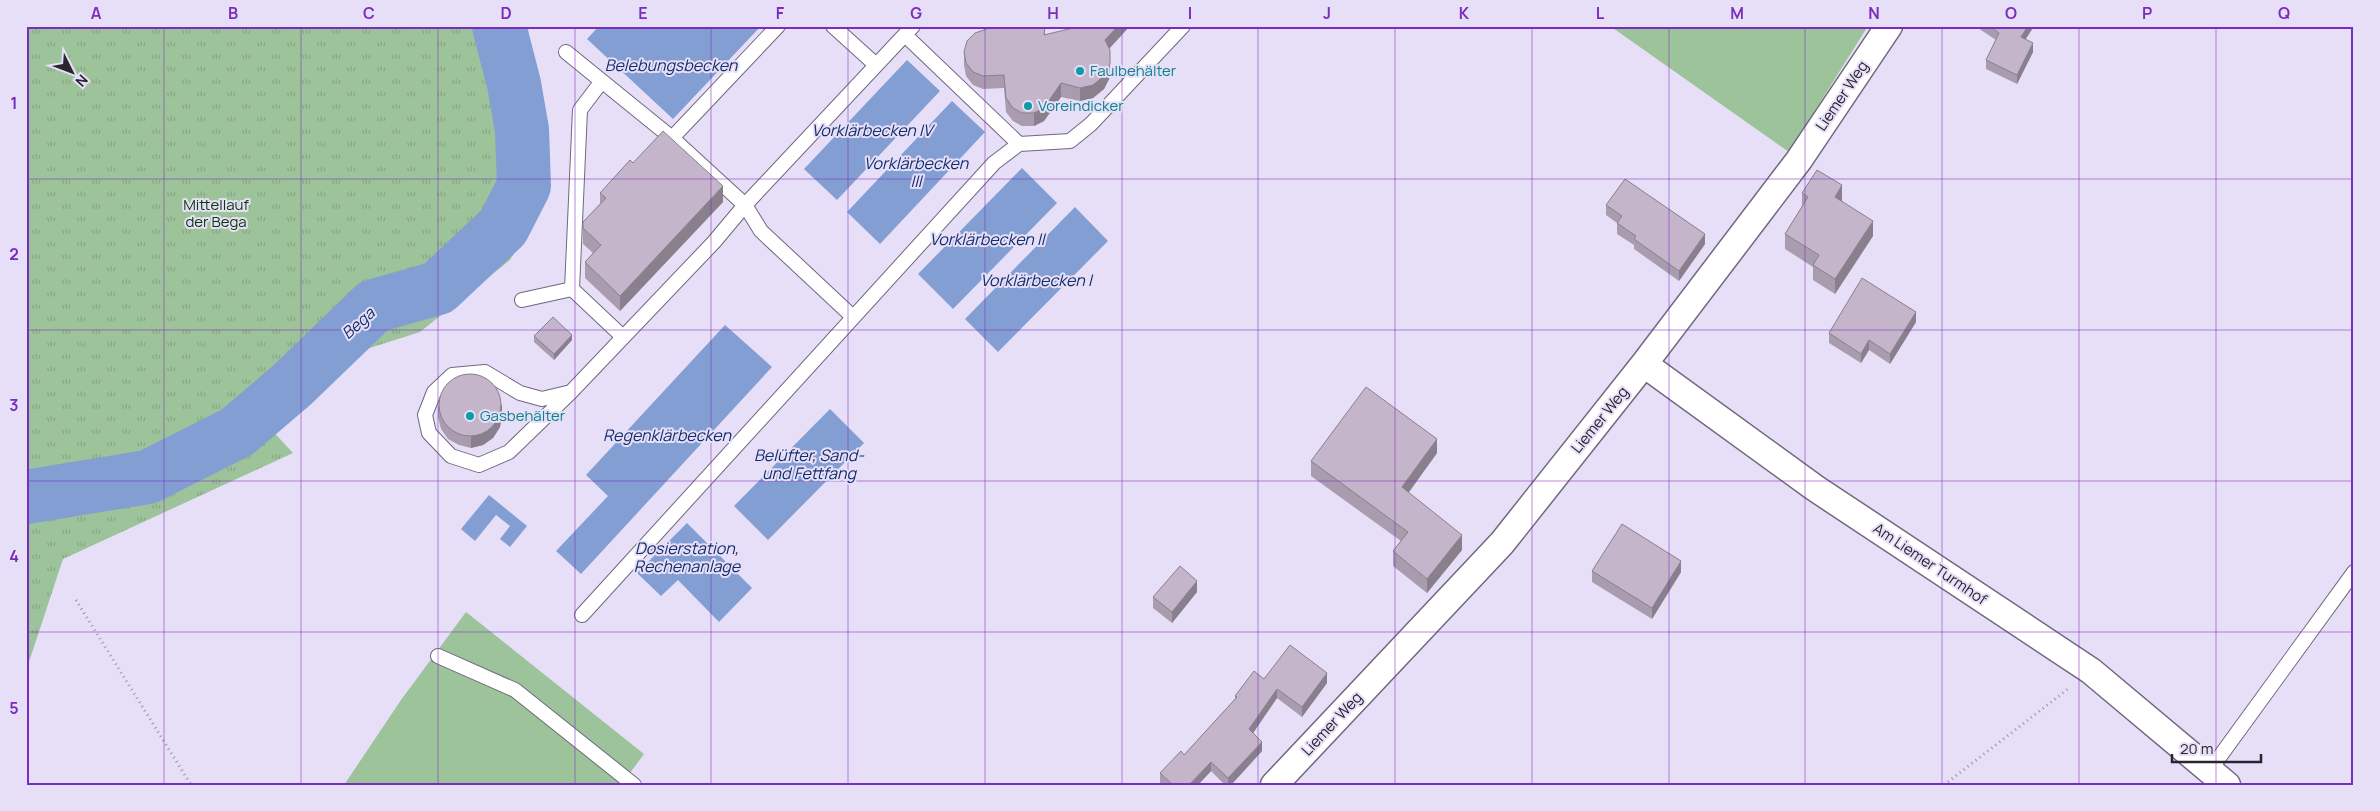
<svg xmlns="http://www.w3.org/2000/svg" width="2380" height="811" viewBox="0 0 2380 811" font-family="Manrope,sans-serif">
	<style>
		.green { fill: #9dc39a }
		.park { fill: url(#park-tufts) }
		.water { fill: #839ed2 }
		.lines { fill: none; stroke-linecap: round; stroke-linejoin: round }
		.river { stroke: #839ed2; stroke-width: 54 }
		.lane-casing { stroke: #6f687e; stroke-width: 16 }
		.street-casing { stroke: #6f687e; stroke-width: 29 }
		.path { stroke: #9993a5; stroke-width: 3; stroke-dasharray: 1 4; stroke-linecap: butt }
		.lane { stroke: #fff; stroke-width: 14 }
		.street { stroke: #fff; stroke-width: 26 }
		.wall { fill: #a99cae }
		.shaded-wall { fill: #897f8d }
		.building { fill: #c4b5ca; stroke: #897f8d }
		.grid { fill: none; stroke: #7b2cbf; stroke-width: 1; stroke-opacity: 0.55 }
		.culture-dot { fill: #0f9aa8; stroke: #e7dff7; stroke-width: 2 }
		.labels { text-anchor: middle; stroke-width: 4; stroke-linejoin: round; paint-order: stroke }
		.culture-label { font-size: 15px; fill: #0d838f; stroke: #e7dff7; text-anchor: start }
		.street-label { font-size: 15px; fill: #28252e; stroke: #e7dff7 }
		.park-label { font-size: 15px; fill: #083808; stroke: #e7dff7 }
		.water-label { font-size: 16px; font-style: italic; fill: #122d6b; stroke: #e7dff7 }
		.neatline { fill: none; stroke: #7b2cbf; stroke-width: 2 }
		.grid-label { font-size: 16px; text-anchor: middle; font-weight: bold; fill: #7b2cbf }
	</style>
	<defs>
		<pattern id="park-tufts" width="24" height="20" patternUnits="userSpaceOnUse" patternTransform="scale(1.25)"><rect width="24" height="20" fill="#9dc39a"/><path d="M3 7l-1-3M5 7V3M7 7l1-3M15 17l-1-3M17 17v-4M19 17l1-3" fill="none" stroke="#87a785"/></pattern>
	</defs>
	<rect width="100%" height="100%" fill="#e7dff7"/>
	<!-- green -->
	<path class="green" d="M 1610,26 L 1868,26 L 1789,152 Z
		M 466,612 L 644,754 L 621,785 L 344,785 L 401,700 Z"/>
	<!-- park -->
	<path class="park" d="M 26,26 L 528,26 L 533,129 L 543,204 L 510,260 L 420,332 L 332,360 L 306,394 L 268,426 L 293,453 L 63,559 L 26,671 Z"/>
	<!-- water -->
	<path class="water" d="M 599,26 L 761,26 L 673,119 L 587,39 Z
		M 907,60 L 940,91 L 837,200 L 804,169 Z
		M 952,101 L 985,132 L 880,244 L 847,212 Z
		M 1022,168 L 1057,203 L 953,309 L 918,274 Z
		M 1075,207 L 1108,241 L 998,352 L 965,319 Z
		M 725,325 L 772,367 L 581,574 L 556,551 L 608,496 L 586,475 Z
		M 830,409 L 864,443 L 768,540 L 734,506 Z
		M 489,495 L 527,526 L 510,547 L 500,539 L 510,526 L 496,515 L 475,541 L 461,529 Z
		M 687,523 L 752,588 L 719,622 L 678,580 L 661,596 L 637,573 Z"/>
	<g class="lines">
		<!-- river -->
		<path class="river" d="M 26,497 L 148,477 L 237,432 L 292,385 L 374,306 L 438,288 L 503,227 L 524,186 L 522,130 L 514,84 L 499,26"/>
		<defs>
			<path id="lane" d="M 833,26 L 876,65
				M 905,35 L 1019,144
				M 566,52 L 672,138 L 745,205 L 761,231 L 853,317
				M 672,138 L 778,26
				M 572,289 L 580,110 L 602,81
				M 522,300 L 572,289 L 623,337
				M 571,392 L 542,399 L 520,393 L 485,372 L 452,375 L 434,392 L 425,415 L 429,433 L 451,456 L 479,465 L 509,452 L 571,392 L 714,242 L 745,205 L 913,26
				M 582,615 L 994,163 L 1019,144 L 1070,141 L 1091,124 L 1183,26
				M 438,656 L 515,690 L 634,785
				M 2210,770 L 2354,572"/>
			<path id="street" d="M 1644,364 L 1815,488 L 2091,671 L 2227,785
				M 1274,785 L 1502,543 L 1644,364 L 1799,160 L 1889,26"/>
		</defs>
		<!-- lane casing -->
		<use href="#lane" class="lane-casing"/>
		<!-- street casing -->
		<use href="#street" class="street-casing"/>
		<!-- path -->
		<path class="path" d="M 76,600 L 191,785
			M 1944,785 L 2068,689"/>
		<!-- lane -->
		<use href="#lane" class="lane"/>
		<!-- street -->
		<use href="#street" class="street"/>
	</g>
	<!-- wall -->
	<path class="wall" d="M 989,26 L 1045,26 L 1045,35 L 1130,26 L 1109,49 L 1110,77 L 1104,89 L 1093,98 L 1080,101 L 1061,97 L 1044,121 L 1034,126 L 1022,126 L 1013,121 L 1006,112 L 1004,88 L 983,89 L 973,85 L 966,76 L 964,65 L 964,52 L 990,28 Z
		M 1975,26 L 2034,26 L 2026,39 L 2033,52 L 2017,84 L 1986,69 L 1986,60 L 1996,40 Z
		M 633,163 L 723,202 L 620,311 L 585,278 L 585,262 L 593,253 L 583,244 L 583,222 L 600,204 L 600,193 Z
		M 1802,193 L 1842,201 L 1873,236 L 1835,294 L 1813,280 L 1813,267 L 1785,249 L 1785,234 L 1802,207 Z
		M 1606,205 L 1705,244 L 1679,281 L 1634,249 L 1634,245 L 1617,234 L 1617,223 L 1606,215 Z
		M 1916,322 L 1890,364 L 1869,350 L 1861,363 L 1829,343 L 1829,333 Z
		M 534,336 L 572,340 L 554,360 L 534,342 Z
		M 438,406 L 502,415 L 500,427 L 493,438 L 483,445 L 471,448 L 459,445 L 448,439 L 441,429 L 438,417 Z
		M 1437,453 L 1408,492 L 1462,550 L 1427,593 L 1393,566 L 1393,551 L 1401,541 L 1311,476 L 1311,461 Z
		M 1592,571 L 1681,572 L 1652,619 L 1592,582 Z
		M 1197,592 L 1172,623 L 1153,608 L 1153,597 Z
		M 1264,679 L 1327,683 L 1302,717 L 1277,698 L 1253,733 L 1262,751 L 1231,785 L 1225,785 L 1211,771 L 1198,785 L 1163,785 L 1160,783 L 1160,773 L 1184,755 L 1235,699 L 1235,696 Z"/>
	<!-- shaded-wall -->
	<path class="shaded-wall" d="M 1118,26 L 1130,26 L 1105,53 L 1105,40 Z
		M 2028,26 L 2034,26 L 2021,46 L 2021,37 Z
		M 2033,43 L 2033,52 L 2017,84 L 2017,75 Z
		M 1110,64 L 1110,77 L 1104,89 L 1093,98 L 1080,101 L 1080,88 Z
		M 1061,83 L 1061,97 L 1044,121 L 1034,126 L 1034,113 Z
		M 1842,185 L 1842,201 L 1835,212 L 1835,197 Z
		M 723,186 L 723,202 L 620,311 L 620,296 Z
		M 1873,221 L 1873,236 L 1835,294 L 1835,279 Z
		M 1705,234 L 1705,244 L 1679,281 L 1679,271 Z
		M 1916,312 L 1916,322 L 1890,364 L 1890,354 Z
		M 572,335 L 572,340 L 554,360 L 554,354 Z
		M 1869,340 L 1869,350 L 1861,363 L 1861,354 Z
		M 502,404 L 502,415 L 500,427 L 493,438 L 483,445 L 471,448 L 471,437 Z
		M 1437,439 L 1437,453 L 1402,502 L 1402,487 Z
		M 1462,535 L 1462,550 L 1427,593 L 1427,579 Z
		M 1681,561 L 1681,572 L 1652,619 L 1652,608 Z
		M 1197,581 L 1197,592 L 1172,623 L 1172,612 Z
		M 1327,673 L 1327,683 L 1302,717 L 1302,707 Z
		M 1277,689 L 1277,698 L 1249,739 L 1249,729 Z
		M 1262,742 L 1262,751 L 1231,785 L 1228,785 L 1228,778 Z
		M 1211,762 L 1211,771 L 1198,785 L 1189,785 Z"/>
	<!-- building -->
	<path class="building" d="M 995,26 L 1045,26 L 1044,35 L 1081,26 L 1118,26 L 1105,40 L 1110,50 L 1110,64 L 1104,76 L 1093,85 L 1080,88 L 1061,83 L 1044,108 L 1034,113 L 1022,113 L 1013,108 L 1006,98 L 1004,75 L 983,76 L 973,72 L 966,63 L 964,52 L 967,41 L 975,33 Z
		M 1989,26 L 2028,26 L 2021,37 L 2033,43 L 2017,75 L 1986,60 L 1999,33 Z
		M 663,131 L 723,186 L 620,296 L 585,262 L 601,245 L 583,228 L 583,222 L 606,198 L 600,193 L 630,160 L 633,163 Z
		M 1817,170 L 1842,185 L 1835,197 L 1873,221 L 1835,279 L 1813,265 L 1819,255 L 1785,234 L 1808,197 L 1802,193 Z
		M 1625,179 L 1705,234 L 1679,271 L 1634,239 L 1636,236 L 1617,223 L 1622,216 L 1606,205 Z
		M 1862,278 L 1916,312 L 1890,354 L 1869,340 L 1861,354 L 1829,333 Z
		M 553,317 L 572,335 L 554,354 L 534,336 Z
		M439 405a31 31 0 1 1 62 0a31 31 0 1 1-62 0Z
		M 1366,387 L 1437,439 L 1402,487 L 1462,535 L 1427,579 L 1393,551 L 1408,532 L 1311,461 Z
		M 1622,524 L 1681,561 L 1652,608 L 1592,571 Z
		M 1180,566 L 1197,581 L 1172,612 L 1153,597 Z
		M 1290,645 L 1327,673 L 1302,707 L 1277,689 L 1249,729 L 1262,742 L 1228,778 L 1211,762 L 1189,785 L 1173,785 L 1160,773 L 1181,751 L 1184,755 L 1237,697 L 1235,696 L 1254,671 L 1264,679 Z"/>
	<!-- grid -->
	<path class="grid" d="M 164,26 L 164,785M 301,26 L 301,785M 438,26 L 438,785M 575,26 L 575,785M 711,26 L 711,785M 848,26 L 848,785M 985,26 L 985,785M 1122,26 L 1122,785M 1258,26 L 1258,785M 1395,26 L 1395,785M 1532,26 L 1532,785M 1669,26 L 1669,785M 1805,26 L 1805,785M 1942,26 L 1942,785M 2079,26 L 2079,785M 2216,26 L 2216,785M 26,179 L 2354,179M 26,330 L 2354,330M 26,481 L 2354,481M 26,632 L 2354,632"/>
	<!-- markers -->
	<g class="culture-dot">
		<circle cx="1080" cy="71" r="5"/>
		<circle cx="1028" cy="106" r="5"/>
		<circle cx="470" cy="416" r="5"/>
	</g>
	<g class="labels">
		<!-- culture labels -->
		<g class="culture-label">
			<text x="1090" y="76">Faulbehälter</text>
			<text x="1038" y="111">Voreindicker</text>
			<text x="480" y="421">Gasbehälter</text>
		</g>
		<!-- street labels -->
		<g class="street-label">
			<text transform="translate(1842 96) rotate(-56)" y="5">Liemer Weg</text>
			<text transform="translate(1600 420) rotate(-51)" y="5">Liemer Weg</text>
			<text transform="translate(1930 564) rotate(34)" y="5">Am Liemer Turmhof</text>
			<text transform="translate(1332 724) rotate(-47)" y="5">Liemer Weg</text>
		</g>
		<!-- park labels -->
		<g class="park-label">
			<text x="216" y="210">Mittellauf<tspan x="216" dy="17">der Bega</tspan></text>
		</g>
		<!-- water labels -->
		<g class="water-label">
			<text x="671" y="71">Belebungsbecken</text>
			<text x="872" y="136">Vorklärbecken IV</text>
			<text x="916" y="169">Vorklärbecken<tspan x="916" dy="18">III</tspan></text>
			<text x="987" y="245">Vorklärbecken II</text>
			<text x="1036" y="286">Vorklärbecken I</text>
			<text transform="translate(358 323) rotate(-42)" y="6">Bega</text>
			<text x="667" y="441">Regenklärbecken</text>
			<text x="809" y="461">Belüfter, Sand-<tspan x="809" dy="18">und Fettfang</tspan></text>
			<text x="687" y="554">Dosierstation,<tspan x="687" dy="18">Rechenanlage</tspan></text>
		</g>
	</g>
	<!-- border -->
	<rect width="2380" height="811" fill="none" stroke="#e7dff7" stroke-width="55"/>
	<!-- north arrow -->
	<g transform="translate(72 72) rotate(132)" stroke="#e7dff7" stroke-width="4" paint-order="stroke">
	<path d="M0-4L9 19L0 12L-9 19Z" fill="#28252e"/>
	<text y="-8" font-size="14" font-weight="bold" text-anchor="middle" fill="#28252e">N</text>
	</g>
	<!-- scale -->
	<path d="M2172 754v8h89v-8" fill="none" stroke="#28252e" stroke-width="2.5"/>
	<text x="2180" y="754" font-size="15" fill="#28252e" stroke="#e7dff7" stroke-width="4" paint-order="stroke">20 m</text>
	<rect x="28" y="28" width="2324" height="756" class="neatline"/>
	<g class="grid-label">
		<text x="96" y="19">A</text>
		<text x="233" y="19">B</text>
		<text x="369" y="19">C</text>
		<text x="506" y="19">D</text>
		<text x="643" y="19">E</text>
		<text x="780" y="19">F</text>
		<text x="916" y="19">G</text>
		<text x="1053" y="19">H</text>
		<text x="1190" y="19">I</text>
		<text x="1327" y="19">J</text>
		<text x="1464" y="19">K</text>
		<text x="1600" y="19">L</text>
		<text x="1737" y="19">M</text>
		<text x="1874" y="19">N</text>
		<text x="2011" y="19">O</text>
		<text x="2147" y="19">P</text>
		<text x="2284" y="19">Q</text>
		<text x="14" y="109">1</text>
		<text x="14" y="260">2</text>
		<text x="14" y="411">3</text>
		<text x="14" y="562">4</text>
		<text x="14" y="714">5</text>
	</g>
</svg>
